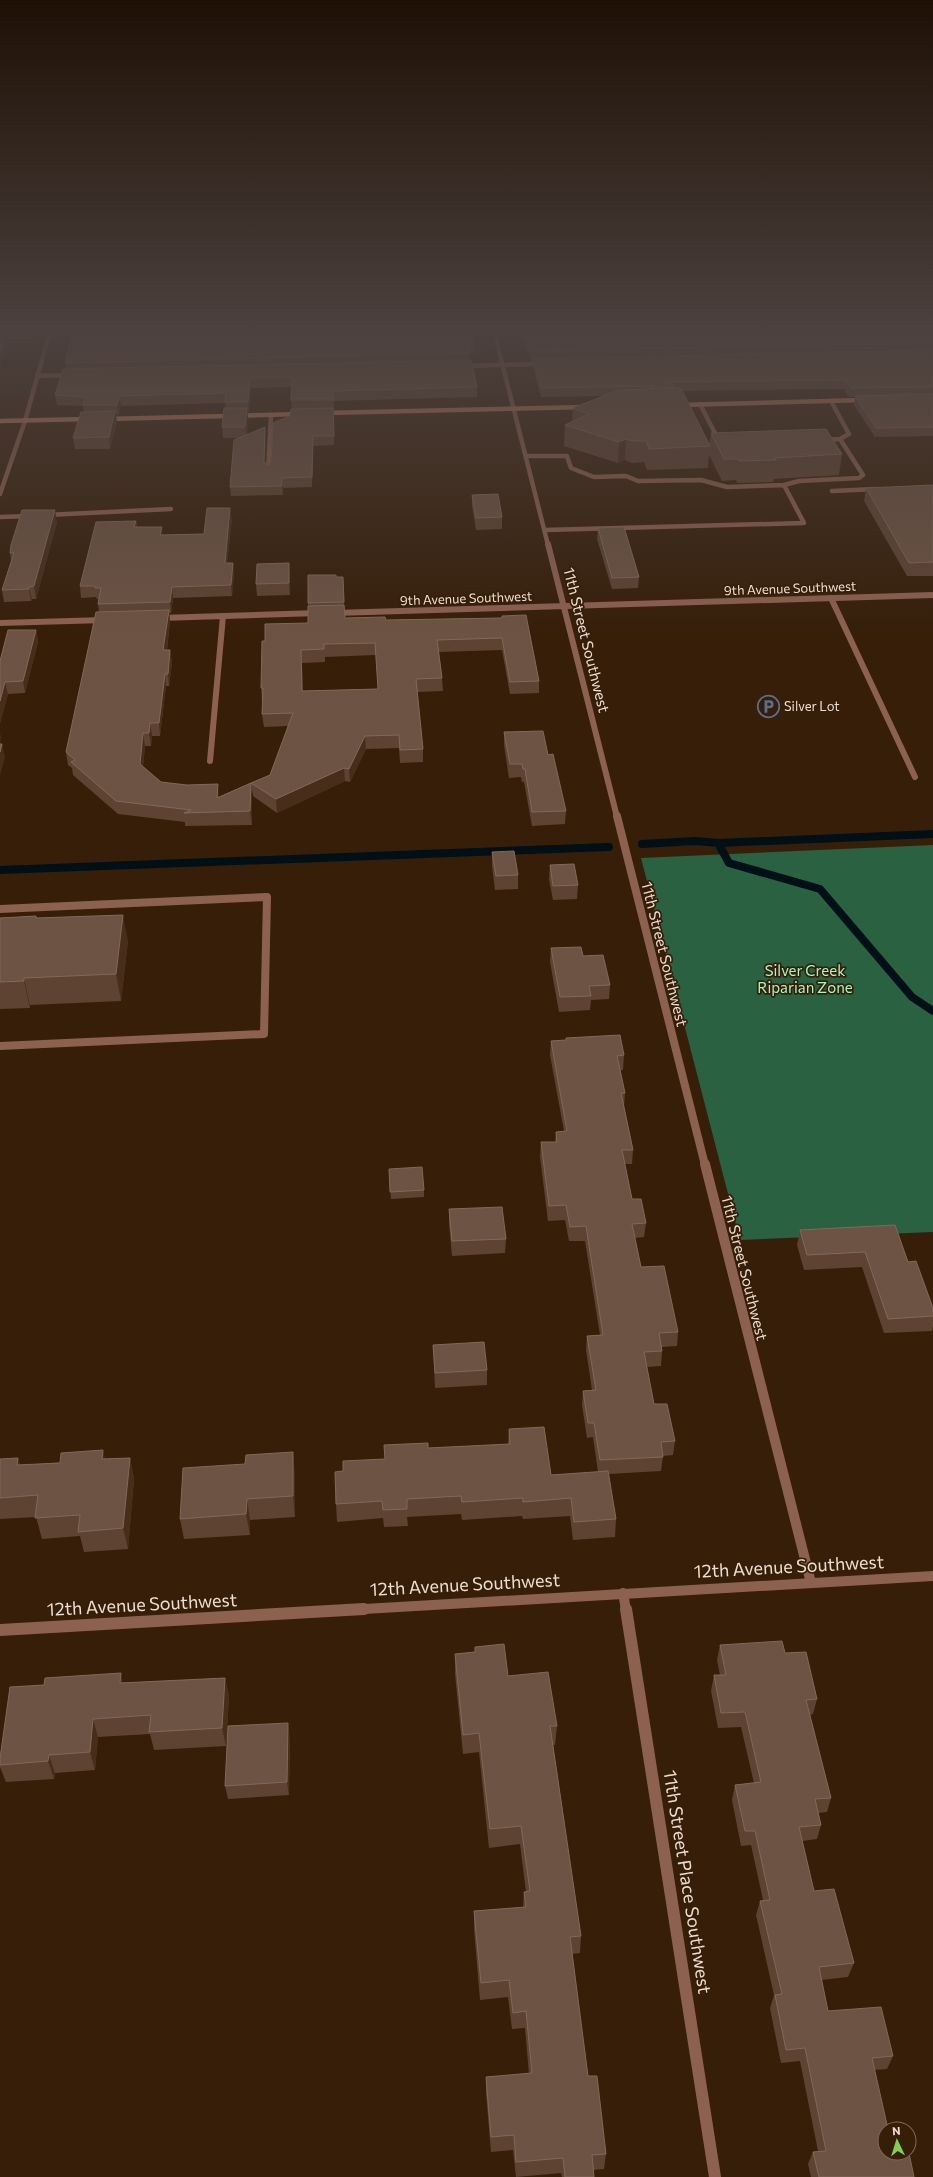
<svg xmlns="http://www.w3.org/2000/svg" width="933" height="2177" viewBox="0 0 933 2177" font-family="Commissioner,sans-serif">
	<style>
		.forest { fill: #2a6141 }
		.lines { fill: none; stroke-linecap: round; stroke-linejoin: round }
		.stream { stroke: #001016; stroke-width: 8 }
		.lane-far2 { stroke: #8d6150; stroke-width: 4.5 }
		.lane-far1 { stroke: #8d6150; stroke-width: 6 }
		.lane { stroke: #8d6150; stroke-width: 8 }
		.street-far4 { stroke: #8d6150; stroke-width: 4.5 }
		.street-far3 { stroke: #8d6150; stroke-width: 6 }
		.street-far2 { stroke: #8d6150; stroke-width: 8 }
		.street-far1 { stroke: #8d6150; stroke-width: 10 }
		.street { stroke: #8d6150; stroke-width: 12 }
		.secondary { stroke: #c88367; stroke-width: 4.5 }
		.wall { fill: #5e4332; fill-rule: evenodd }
		.shaded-wall { fill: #472d1a }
		.building { fill: #6d5343; stroke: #816959; fill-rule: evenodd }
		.labels { text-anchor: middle; stroke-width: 3.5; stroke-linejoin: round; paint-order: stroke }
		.far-street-label { font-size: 13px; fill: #edddd1; stroke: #361e09 }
		.far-poi-label { font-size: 13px; fill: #edddd1; stroke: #361e09; text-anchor: start }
		.street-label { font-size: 15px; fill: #edddd1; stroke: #361e09 }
		.park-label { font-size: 15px; fill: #a5f8c3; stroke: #361e09 }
		.near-street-label { font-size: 18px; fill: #edddd1; stroke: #361e09 }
	</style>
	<rect width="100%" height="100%" fill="#361e09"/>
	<!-- forest -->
	<path class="forest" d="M 933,845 L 933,1232 L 740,1240 L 641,858 Z"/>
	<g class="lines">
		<!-- stream -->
		<path class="stream" d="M 718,843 L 933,834
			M 642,844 L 695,841 L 718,843 L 729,863 L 820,889 L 912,997 L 933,1011
			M 0,870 L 609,847"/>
		<!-- lane-far2 -->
		<path class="lane-far2" d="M 462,366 L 542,364
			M 37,376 L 70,375
			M 700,404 L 720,443
			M 823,440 L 840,439 L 849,434 L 831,401
			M 526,456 L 567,456 L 571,468 L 594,477 L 626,476 L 638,481 L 701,480 L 727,487 L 784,485 L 799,481 L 859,478 L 863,475 L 840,439
			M 268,471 L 271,415
			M 46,515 L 171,509
			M 0,517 L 30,516
			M 545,530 L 804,523 L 784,485"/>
		<!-- lane-far1 -->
		<path class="lane-far1" d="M 831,598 L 915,777"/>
		<!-- lane -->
		<path class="lane" d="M 0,909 L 267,897 L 264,1034 L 0,1046"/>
		<!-- street-far4 -->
		<path class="street-far4" d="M 494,331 L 548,545
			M 0,335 L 83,333
			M 832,491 L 876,489
			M 0,494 L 25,421 L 50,331"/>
		<!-- street-far3 -->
		<path class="street-far3" d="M 548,544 L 617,817
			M 334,613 L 933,595
			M 160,618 L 318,613
			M 0,623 L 105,620
			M 210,761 L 223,616"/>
		<!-- street-far2 -->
		<path class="street-far2" d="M 617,816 L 705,1165"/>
		<!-- street-far1 -->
		<path class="street-far1" d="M 705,1164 L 811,1583
			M 623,1593 L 626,1610
			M 347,1610 L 933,1576"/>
		<!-- street -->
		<path class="street" d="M 626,1609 L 715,2177
			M 0,1630 L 364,1609"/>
		<!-- secondary -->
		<path class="secondary" d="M 680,405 L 864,400
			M 324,413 L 586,407
			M 106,419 L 300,414
			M 0,421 L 88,419"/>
	</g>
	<!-- wall -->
	<path class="wall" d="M 519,331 L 933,331 L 933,436 L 875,437 L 854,405 L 855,397 L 849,397 L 844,389 L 742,390 L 682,391 L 709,445 L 711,433 L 842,454 L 839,475 L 774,479 L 773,482 L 737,483 L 736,480 L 722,481 L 709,455 L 708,468 L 647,470 L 644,462 L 632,463 L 625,460 L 618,463 L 564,446 L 565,425 L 572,422 L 573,408 L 603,396 L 541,397 L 533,368 L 533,361 L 531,361 L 525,341 L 523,341 Z
		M 474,344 L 474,353 L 469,353 L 470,360 L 477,387 L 477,397 L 334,401 L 334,445 L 313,446 L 312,487 L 283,488 L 283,495 L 231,496 L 230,487 L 239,438 L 223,438 L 222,427 L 226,408 L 225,403 L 121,406 L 119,414 L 116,415 L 117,422 L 110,449 L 75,449 L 73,438 L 84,412 L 83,406 L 57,405 L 55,395 L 66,369 L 65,363 ZM 292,387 L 291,400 L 292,409 L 290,416 L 271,462 L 269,465 L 265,462 L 266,436 L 265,427 L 247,435 L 248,419 L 247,411 L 249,411 L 251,388 Z
		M 933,485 L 933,576 L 907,576 L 864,501 L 866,488 Z
		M 472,495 L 502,517 L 502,529 L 476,530 L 472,506 Z
		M 232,519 L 227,563 L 234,574 L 232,596 L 173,598 L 171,613 L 169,613 L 170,622 L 167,650 L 170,650 L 172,663 L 169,686 L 166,686 L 160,736 L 152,736 L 151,746 L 145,746 L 143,767 L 161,782 L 219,797 L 251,783 L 252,796 L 252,825 L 185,826 L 185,822 L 118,814 L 73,775 L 72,768 L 68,765 L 66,752 L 99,612 L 98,604 L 99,599 L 97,599 L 96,597 L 81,598 L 80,586 L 136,521 L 137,527 L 163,535 L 204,534 Z
		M 57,522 L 36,599 L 32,599 L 31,601 L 4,602 L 2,590 L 11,561 L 10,553 Z
		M 598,528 L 639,577 L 638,588 L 612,589 L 597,539 Z
		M 290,575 L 290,595 L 257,596 L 256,584 Z
		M 308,575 L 336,577 L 343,577 L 345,618 L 386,620 L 502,618 L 502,616 L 539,681 L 539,693 L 510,694 L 502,650 L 439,652 L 442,678 L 443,691 L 417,692 L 423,749 L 423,762 L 400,763 L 399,748 L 366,749 L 350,782 L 345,781 L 277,813 L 253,796 L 251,783 L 270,775 L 288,726 L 264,727 L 262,714 L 263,700 L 262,701 L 261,688 L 265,641 L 308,623 ZM 376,655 L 378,689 L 303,691 L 302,663 L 325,662 L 325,657 Z
		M 36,630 L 38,642 L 25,693 L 8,694 L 0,723 L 0,661 Z
		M 504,732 L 548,755 L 566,811 L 565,824 L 532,826 L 524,782 L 522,782 L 521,777 L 509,778 L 504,745 Z
		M 492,852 L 518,875 L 518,889 L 495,890 L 492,866 Z
		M 550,865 L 578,885 L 577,899 L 553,900 L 549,879 Z
		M 36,916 L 37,918 L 128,941 L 121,1001 L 30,1005 L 30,1008 L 0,1009 L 0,918 Z
		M 551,948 L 583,956 L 610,985 L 609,999 L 591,1000 L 590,1010 L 559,1012 L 550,962 Z
		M 566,1038 L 624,1055 L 623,1070 L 620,1070 L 625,1093 L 624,1106 L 633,1150 L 632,1164 L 625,1164 L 632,1199 L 646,1223 L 644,1237 L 635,1238 L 641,1267 L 678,1332 L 677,1346 L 662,1347 L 662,1351 L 661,1366 L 646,1367 L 654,1404 L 675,1441 L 673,1455 L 663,1456 L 661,1471 L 609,1474 L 616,1519 L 615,1537 L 573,1540 L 570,1516 L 523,1519 L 522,1516 L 462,1520 L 461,1514 L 407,1517 L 408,1526 L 384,1527 L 383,1518 L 337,1522 L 336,1504 L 343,1471 L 385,1459 L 428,1448 L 508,1444 L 509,1429 L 551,1475 L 598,1472 L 593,1437 L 587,1438 L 582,1405 L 583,1391 L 592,1390 L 586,1350 L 587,1336 L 600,1335 L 585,1241 L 569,1241 L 565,1220 L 548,1221 L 540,1157 L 541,1142 L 555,1142 L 556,1132 L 564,1131 L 550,1055 L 551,1041 L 566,1040 Z
		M 389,1169 L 424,1190 L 424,1197 L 391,1199 Z
		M 449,1209 L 506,1239 L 505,1253 L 452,1256 L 449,1224 Z
		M 800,1230 L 908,1262 L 933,1308 L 933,1326 L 932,1331 L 884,1333 L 862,1267 L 804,1270 L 797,1245 Z
		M 433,1345 L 487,1370 L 487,1385 L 435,1388 Z
		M 18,1458 L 20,1465 L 130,1458 L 134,1479 L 128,1549 L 84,1552 L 80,1536 L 42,1539 L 36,1517 L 0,1519 L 0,1459 Z
		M 295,1473 L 295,1517 L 250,1520 L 250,1535 L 184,1539 L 180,1519 Z
		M 720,1645 L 785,1653 L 817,1699 L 813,1714 L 810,1715 L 831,1798 L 827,1812 L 818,1813 L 821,1825 L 817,1839 L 802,1841 L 814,1891 L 854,1963 L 848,1977 L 821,1980 L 828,2011 L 893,2056 L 887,2069 L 874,2070 L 885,2153 L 914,2177 L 811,2177 L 808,2164 L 813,2152 L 818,2151 L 800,2061 L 781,2063 L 770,2008 L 774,1995 L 756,1915 L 760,1901 L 763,1900 L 751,1845 L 741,1846 L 732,1800 L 735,1785 L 754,1783 L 741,1727 L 718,1728 L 711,1691 L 714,1675 L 720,1675 L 717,1660 Z
		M 475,1647 L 508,1676 L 557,1726 L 555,1745 L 553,1745 L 581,1936 L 580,1953 L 572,1954 L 588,2076 L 606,2154 L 604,2169 L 593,2170 L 594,2177 L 562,2177 L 561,2173 L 516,2177 L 513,2150 L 491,2152 L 486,2093 L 486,2077 L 529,2074 L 525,2028 L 512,2029 L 508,1997 L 480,2000 L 474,1929 L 474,1911 L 523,1907 L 524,1892 L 526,1892 L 520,1844 L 489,1848 L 479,1752 L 463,1754 L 455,1674 L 455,1654 L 475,1652 Z
		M 225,1678 L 229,1696 L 226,1746 L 154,1750 L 150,1734 L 98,1737 L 95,1770 L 55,1773 L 54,1779 L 6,1782 L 0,1767 L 0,1765 L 123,1683 Z
		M 290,1737 L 289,1795 L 228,1799 L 225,1786 Z"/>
	<!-- shaded-wall -->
	<path class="shaded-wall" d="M 9,331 L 10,331 L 11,339 L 2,363 L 2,366 L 0,372 L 0,353 Z
		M 250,378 L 251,388 L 249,411 L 248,402 Z
		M 120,396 L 121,406 L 119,414 L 117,405 Z
		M 247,408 L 248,419 L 246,438 L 245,427 Z
		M 115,411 L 117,422 L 110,449 L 109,437 Z
		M 265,427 L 266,436 L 264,471 L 264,462 Z
		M 313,436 L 313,446 L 312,487 L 312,477 Z
		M 626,439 L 625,460 L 618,463 L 619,442 Z
		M 282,478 L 283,488 L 283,495 L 282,486 Z
		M 230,508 L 232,519 L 226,574 L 225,563 Z
		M 55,510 L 57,522 L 36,599 L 34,586 Z
		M 136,521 L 137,532 L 134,527 Z
		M 162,527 L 163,538 L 160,535 Z
		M 233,563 L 234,574 L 232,596 L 231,585 Z
		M 289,563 L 290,575 L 290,595 L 289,583 Z
		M 29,587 L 32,599 L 31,601 L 29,589 Z
		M 172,587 L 173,598 L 171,613 L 170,602 Z
		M 169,610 L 170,622 L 165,663 L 163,650 Z
		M 36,630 L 38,642 L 25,693 L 23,681 Z
		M 170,650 L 172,663 L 169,686 L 168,674 Z
		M 301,650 L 302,663 L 303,704 L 302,691 Z
		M 165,674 L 166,686 L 160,736 L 159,723 Z
		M 5,682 L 8,694 L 0,723 L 0,701 Z
		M 150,723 L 152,736 L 151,746 L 149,733 Z
		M 0,732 L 1,738 L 0,743 Z
		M 143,733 L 145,746 L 142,778 L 140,764 Z
		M 365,736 L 366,749 L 350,782 L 349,769 Z
		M 2,744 L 5,757 L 0,776 L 0,752 Z
		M 344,768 L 345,781 L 277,813 L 276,799 Z
		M 251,783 L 252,796 L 252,825 L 250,811 Z
		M 218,784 L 219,797 L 217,798 Z
		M 123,915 L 128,941 L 121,1001 L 116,974 Z
		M 24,978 L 30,1005 L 30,1008 L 24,981 Z
		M 103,1450 L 108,1471 L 102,1459 Z
		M 293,1452 L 295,1473 L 295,1517 L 293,1496 Z
		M 18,1458 L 24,1479 L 17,1465 Z
		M 130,1458 L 134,1479 L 128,1549 L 123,1528 Z
		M 247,1499 L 250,1520 L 250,1535 L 246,1514 Z
		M 121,1673 L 125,1691 L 120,1683 Z
		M 225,1678 L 229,1696 L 226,1746 L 222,1728 Z
		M 93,1719 L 98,1737 L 95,1770 L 90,1752 Z
		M 288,1723 L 290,1737 L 289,1795 L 287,1782 Z
		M 49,1755 L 55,1773 L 54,1779 L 48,1761 Z"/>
	<!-- building -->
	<path class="building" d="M 0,331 L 9,331 L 0,353 Z
		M 73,331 L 472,331 L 474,344 L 468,344 L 470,353 L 65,363 Z
		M 522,331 L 933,331 L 933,343 L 531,352 L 525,333 L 523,333 Z
		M 933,350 L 933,387 L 851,388 L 845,380 L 743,381 L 671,382 L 674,388 L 647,389 L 655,386 L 541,388 L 533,359 Z
		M 471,360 L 477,387 L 333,391 L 333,400 L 291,400 L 292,377 L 250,378 L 248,402 L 225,402 L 226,393 L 120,396 L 117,405 L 83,405 L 86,397 L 55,395 L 63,369 Z
		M 681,388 L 710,446 L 649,449 L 646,441 L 633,441 L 626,439 L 619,442 L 565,425 L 589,414 L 573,408 L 619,390 Z
		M 933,394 L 933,427 L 876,428 L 855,396 Z
		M 224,408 L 247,408 L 245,427 L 222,427 Z
		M 333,408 L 334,436 L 313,436 L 312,477 L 282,478 L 282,486 L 230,487 L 234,440 L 265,427 L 264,462 L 269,465 L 271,462 L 273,423 L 290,416 L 291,409 Z
		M 115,411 L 109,437 L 73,438 L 81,412 Z
		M 826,429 L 842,454 L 775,458 L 776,460 L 739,461 L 738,459 L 724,459 L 711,433 Z
		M 933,485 L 933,562 L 909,563 L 866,488 Z
		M 498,494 L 502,517 L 476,518 L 472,495 Z
		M 207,508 L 230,508 L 225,563 L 233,563 L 231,585 L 172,587 L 170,602 L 98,604 L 101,588 L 95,588 L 95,586 L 80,586 L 96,522 L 136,521 L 134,527 L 162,527 L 160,535 L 204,534 Z
		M 22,510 L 55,510 L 34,586 L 29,587 L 29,589 L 2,590 L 14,553 L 10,553 L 11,545 Z
		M 624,527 L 639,577 L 612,578 L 598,528 Z
		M 289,563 L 289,583 L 256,584 L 257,564 Z
		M 308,575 L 336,575 L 336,577 L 343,577 L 344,602 L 308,603 Z
		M 344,605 L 345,618 L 385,617 L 386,620 L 502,618 L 502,616 L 526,615 L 539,681 L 510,682 L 502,638 L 437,640 L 442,678 L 416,679 L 423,749 L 400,750 L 399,735 L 365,736 L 349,769 L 344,768 L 276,799 L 251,783 L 270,775 L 293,713 L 262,714 L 263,688 L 261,688 L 262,641 L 265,641 L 265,624 L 308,623 L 308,606 ZM 375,643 L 378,689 L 302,691 L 301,650 L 324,649 L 324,644 Z
		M 169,610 L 163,650 L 170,650 L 168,674 L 165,674 L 159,723 L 150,723 L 149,733 L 143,733 L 140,764 L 161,782 L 187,785 L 218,784 L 217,798 L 251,783 L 250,811 L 184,813 L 191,810 L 116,801 L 71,762 L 75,760 L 66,752 L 96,612 Z
		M 8,630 L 36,630 L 23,681 L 5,682 L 0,701 L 0,661 Z
		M 543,731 L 548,755 L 553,754 L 566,811 L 532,812 L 525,769 L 523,769 L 522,764 L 510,764 L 504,732 Z
		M 0,744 L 2,744 L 0,752 Z
		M 514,851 L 518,875 L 496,876 L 492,852 Z
		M 574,864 L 578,885 L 553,886 L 550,865 Z
		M 123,915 L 116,974 L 24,978 L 24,981 L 0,982 L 0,918 L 36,916 L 36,918 Z
		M 581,947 L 583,956 L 603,955 L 610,985 L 589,986 L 591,996 L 560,997 L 551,948 Z
		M 620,1035 L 624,1055 L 617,1056 L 625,1093 L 621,1093 L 633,1150 L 622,1150 L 632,1199 L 641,1199 L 646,1223 L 632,1224 L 641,1267 L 664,1266 L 678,1332 L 659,1333 L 662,1351 L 644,1352 L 654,1404 L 667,1404 L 675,1441 L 661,1442 L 663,1457 L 600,1460 L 594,1423 L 588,1423 L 583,1391 L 596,1390 L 587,1336 L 603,1335 L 586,1226 L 570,1227 L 566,1205 L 549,1206 L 541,1142 L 557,1142 L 556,1132 L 567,1131 L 551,1041 L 566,1040 L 566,1038 Z
		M 422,1167 L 424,1190 L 390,1192 L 389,1169 Z
		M 502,1207 L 506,1239 L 452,1241 L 449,1209 Z
		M 895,1225 L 908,1262 L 916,1261 L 933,1308 L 933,1316 L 888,1319 L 865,1252 L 807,1255 L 800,1230 Z
		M 484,1342 L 487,1370 L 435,1373 L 433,1345 Z
		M 544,1427 L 551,1475 L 608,1471 L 616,1519 L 574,1522 L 571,1498 L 523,1502 L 523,1498 L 462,1502 L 461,1496 L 407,1499 L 407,1509 L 383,1510 L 382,1501 L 336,1504 L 335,1472 L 343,1471 L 343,1461 L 385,1459 L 384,1445 L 428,1443 L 428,1448 L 510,1444 L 509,1429 Z
		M 103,1450 L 102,1459 L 130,1458 L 123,1528 L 78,1532 L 80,1515 L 35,1518 L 38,1495 L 0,1498 L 0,1459 L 18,1458 L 17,1465 L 60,1463 L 61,1453 Z
		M 293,1452 L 293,1496 L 247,1499 L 246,1514 L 180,1519 L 183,1468 L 245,1464 L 246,1455 Z
		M 782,1641 L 785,1653 L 806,1652 L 817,1699 L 806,1700 L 831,1798 L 815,1799 L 821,1825 L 799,1827 L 814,1891 L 834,1889 L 854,1963 L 819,1967 L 828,2011 L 881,2007 L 893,2056 L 872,2058 L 888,2129 L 885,2129 L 885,2153 L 909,2153 L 914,2177 L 819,2177 L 813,2152 L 826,2151 L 805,2048 L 786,2050 L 775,1995 L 782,1994 L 760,1901 L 770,1900 L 755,1831 L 745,1831 L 735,1785 L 761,1782 L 745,1712 L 721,1713 L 714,1675 L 726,1675 L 720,1645 Z
		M 504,1644 L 508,1676 L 548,1672 L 557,1726 L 550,1726 L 581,1936 L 570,1937 L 588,2076 L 597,2076 L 606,2154 L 592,2155 L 594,2177 L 565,2177 L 563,2158 L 516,2162 L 514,2135 L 491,2137 L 486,2077 L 532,2073 L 526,2011 L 513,2013 L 509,1980 L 481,1983 L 474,1911 L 526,1907 L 524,1892 L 530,1891 L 521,1826 L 490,1829 L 479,1733 L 463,1735 L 455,1654 L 475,1652 L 475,1647 Z
		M 121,1673 L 120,1683 L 225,1678 L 222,1728 L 149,1732 L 151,1715 L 93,1719 L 90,1752 L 49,1755 L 48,1761 L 0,1765 L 0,1758 L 10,1687 L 44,1685 L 45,1678 Z
		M 288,1723 L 287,1782 L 225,1786 L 228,1726 Z"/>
	<!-- sky -->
	<linearGradient id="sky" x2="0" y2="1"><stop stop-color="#1e1005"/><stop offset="0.52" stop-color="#4c413e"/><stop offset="1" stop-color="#4c413e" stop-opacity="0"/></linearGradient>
	<rect width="933" height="636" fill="url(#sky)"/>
	<!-- icons -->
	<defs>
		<symbol id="parking-ring" viewBox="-11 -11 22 22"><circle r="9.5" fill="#361e09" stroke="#5c6f8a" stroke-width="1.5"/><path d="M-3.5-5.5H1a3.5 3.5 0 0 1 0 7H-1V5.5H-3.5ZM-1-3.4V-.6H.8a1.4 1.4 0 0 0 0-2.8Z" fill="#5c6f8a"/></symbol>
	</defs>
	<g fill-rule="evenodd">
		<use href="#parking-ring" x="756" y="694" width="25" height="25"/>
	</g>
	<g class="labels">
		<!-- far-street labels -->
		<g class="far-street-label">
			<text transform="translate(790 588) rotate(-2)" y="5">9th Avenue Southwest</text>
			<text transform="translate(466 598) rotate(-2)" y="5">9th Avenue Southwest</text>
		</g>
		<!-- far-poi labels -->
		<g class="far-poi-label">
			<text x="784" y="711">Silver Lot</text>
		</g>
		<!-- street labels -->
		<g class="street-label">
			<text transform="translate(586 640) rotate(76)" y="5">11th Street Southwest</text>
			<text transform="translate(664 954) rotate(76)" y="5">11th Street Southwest</text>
			<text transform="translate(744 1268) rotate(76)" y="5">11th Street Southwest</text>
		</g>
		<!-- park labels -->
		<g class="park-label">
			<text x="805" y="976">Silver Creek<tspan x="805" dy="17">Riparian Zone</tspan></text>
		</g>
		<!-- near-street labels -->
		<g class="near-street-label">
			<text transform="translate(789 1567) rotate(-3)" y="6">12th Avenue Southwest</text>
			<text transform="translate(465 1585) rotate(-3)" y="6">12th Avenue Southwest</text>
			<text transform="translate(142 1605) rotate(-3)" y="6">12th Avenue Southwest</text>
			<text transform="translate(687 1882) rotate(81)" y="6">11th Street Place Southwest</text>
		</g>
	</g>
	<!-- north arrow -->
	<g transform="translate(897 2141) rotate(356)"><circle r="19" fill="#361e09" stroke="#7f6a59"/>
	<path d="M0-3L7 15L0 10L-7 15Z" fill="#7fd052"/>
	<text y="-6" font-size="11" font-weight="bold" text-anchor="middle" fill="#edddd1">N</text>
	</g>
</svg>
